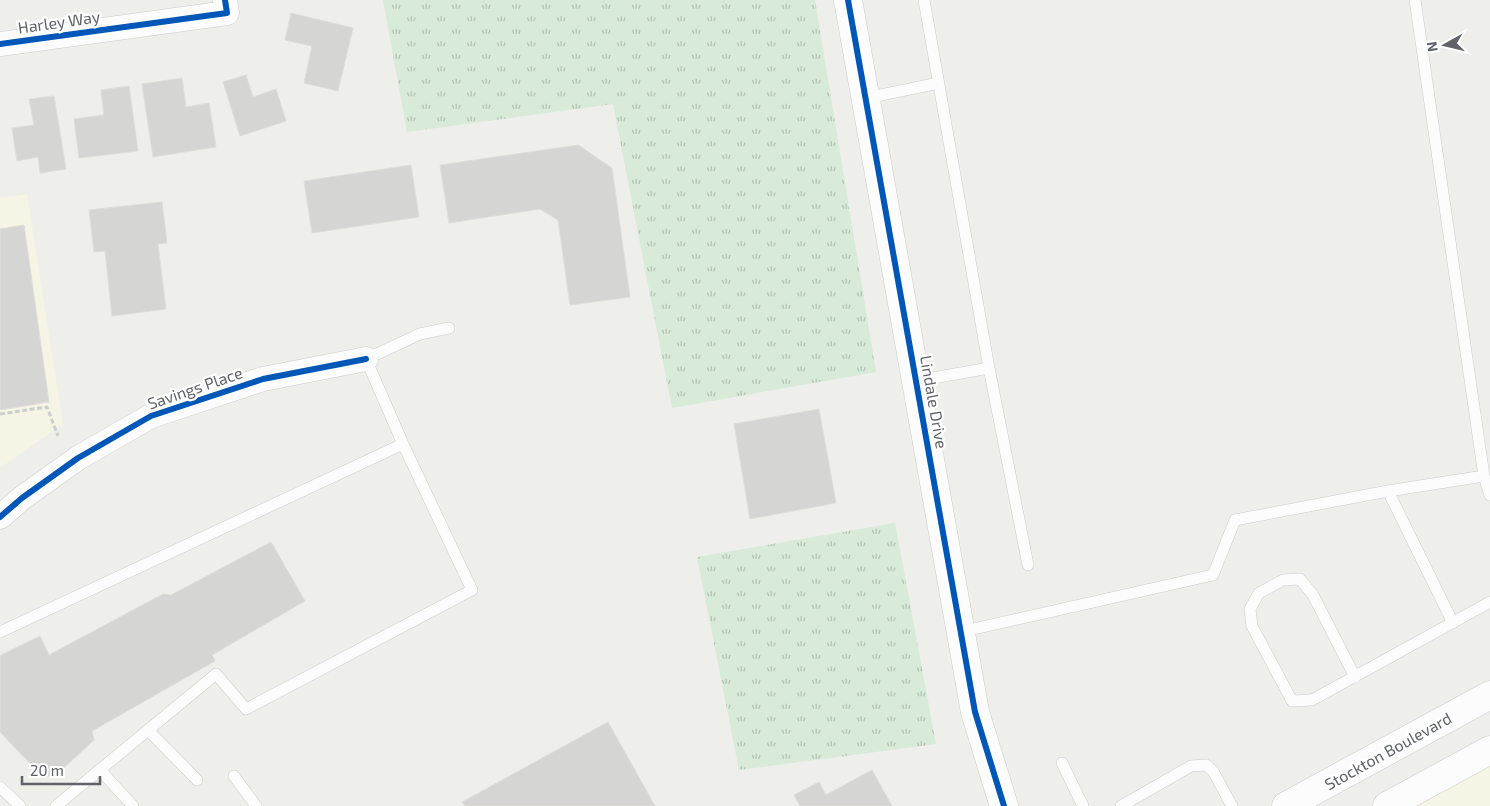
<svg xmlns="http://www.w3.org/2000/svg" width="1490" height="806" viewBox="0 0 1490 806" font-family="'Exo 2',sans-serif">
	<style>
		.commercial { fill: #f6f4e4 }
		.grass { fill: url(#grass-tufts) }
		.building { fill: #d5d5d3; stroke: #deddd9 }
		.lines { fill: none; stroke-linecap: round; stroke-linejoin: round }
		.service-casing { stroke: #cbcccb; stroke-width: 12 }
		.minor-casing { stroke: #cbcccb; stroke-width: 25 }
		.tertiary-casing { stroke: #cbcccb; stroke-width: 29 }
		.secondary-casing { stroke: #cacaca; stroke-width: 29 }
		.path { stroke: #cacfcd; stroke-width: 3; stroke-dasharray: 5 2.5; stroke-linecap: butt }
		.service { stroke: #fcfcfc; stroke-width: 11 }
		.minor { stroke: #fcfcfc; stroke-width: 24 }
		.tertiary { stroke: #fcfcfc; stroke-width: 28 }
		.secondary { stroke: #fcfcfc; stroke-width: 28 }
		.cycleway-casing { stroke: #fff; stroke-width: 9 }
		.cycleway { stroke: #0057b8; stroke-width: 6 }
		.labels { text-anchor: middle; stroke-width: 4.5; stroke-linejoin: round; paint-order: stroke }
		.street-label { font-size: 16px; fill: #5f6267; stroke: #fff }
	</style>
	<defs>
		<pattern id="grass-tufts" width="24" height="20" patternUnits="userSpaceOnUse" patternTransform="scale(1.25)"><rect width="24" height="20" fill="#d8ead8"/><path d="M3 7l-1-3M5 7V3M7 7l1-3M15 17l-1-3M17 17v-4M19 17l1-3" fill="none" stroke="#b2c1b3"/></pattern>
	</defs>
	<rect width="100%" height="100%" fill="#eeeeea"/>
	<!-- commercial -->
	<path class="commercial" d="M 27,194 L 63,424 L 0,468 L 0,198 Z
		M 1490,748 L 1490,806 L 1385,806 Z"/>
	<!-- grass -->
	<path class="grass" d="M 383,0 L 815,0 L 876,372 L 672,408 L 613,104 L 407,132 Z
		M 895,523 L 936,744 L 739,770 L 697,557 Z"/>
	<!-- building -->
	<path class="building" d="M 291,13 L 353,28 L 338,91 L 304,83 L 312,46 L 285,40 Z
		M 246,75 L 253,97 L 276,89 L 286,121 L 240,136 L 223,82 Z
		M 182,78 L 186,107 L 209,103 L 216,147 L 153,157 L 142,84 Z
		M 129,86 L 138,151 L 79,158 L 74,119 L 104,115 L 101,90 Z
		M 54,96 L 66,169 L 40,173 L 38,157 L 17,161 L 12,128 L 34,125 L 29,99 Z
		M 578,145 L 612,168 L 630,297 L 570,305 L 558,220 L 540,209 L 449,223 L 440,165 Z
		M 411,165 L 419,217 L 312,233 L 304,181 Z
		M 162,202 L 167,243 L 158,244 L 166,309 L 112,316 L 105,251 L 94,252 L 89,210 Z
		M 24,225 L 49,402 L 0,410 L 0,229 Z
		M 819,409 L 836,503 L 750,519 L 734,424 Z
		M 271,542 L 305,601 L 212,655 L 215,661 L 92,731 L 94,740 L 55,776 L 42,776 L 0,732 L 0,656 L 1,655 L 40,636 L 49,655 L 163,594 L 171,595 Z
		M 608,722 L 655,806 L 465,806 L 462,802 Z
		M 872,770 L 892,806 L 800,806 L 794,795 L 819,782 L 826,795 Z"/>
	<g class="lines">
		<defs>
			<path id="service" d="M 924,0 L 989,368 L 1028,565
				M 1415,0 L 1484,476 L 1490,495
				M 866,98 L 939,83
				M 916,381 L 989,368
				M 1388,491 L 1453,623
				M 0,632 L 403,444
				M 960,632 L 1213,575 L 1235,520 L 1388,491 L 1484,476
				M 1355,677 L 1313,595 L 1300,579 L 1283,580 L 1259,593 L 1250,609 L 1252,626 L 1292,701 L 1312,700 L 1490,602
				M 148,730 L 197,780
				M 1062,763 L 1083,806
				M 100,770 L 133,806
				M 234,776 L 256,806
				M 0,787 L 20,806
				M 56,806 L 216,674 L 246,709 L 472,590 L 403,444 L 366,359 L 420,334 L 449,328
				M 1121,806 L 1191,766 L 1206,765 L 1213,771 L 1232,806"/>
			<path id="minor" d="M 0,44 L 227,13 L 225,0
				M 0,517 L 22,498 L 78,458 L 151,416 L 263,379 L 366,359"/>
			<path id="tertiary" d="M 848,0 L 975,712 L 1004,806"/>
			<path id="secondary" d="M 1286,806 L 1490,695
				M 1387,806 L 1490,750"/>
		</defs>
		<!-- service casing -->
		<use href="#service" class="service-casing"/>
		<!-- minor casing -->
		<use href="#minor" class="minor-casing"/>
		<!-- tertiary casing -->
		<use href="#tertiary" class="tertiary-casing"/>
		<!-- secondary casing -->
		<use href="#secondary" class="secondary-casing"/>
		<!-- path -->
		<path class="path" d="M 0,414 L 47,407 L 58,436"/>
		<!-- service -->
		<use href="#service" class="service"/>
		<!-- minor -->
		<use href="#minor" class="minor"/>
		<!-- tertiary -->
		<use href="#tertiary" class="tertiary"/>
		<!-- secondary -->
		<use href="#secondary" class="secondary"/>
		<defs>
			<path id="cycleway" d="M 848,0 L 975,712 L 1004,806
				M 0,44 L 227,13 L 225,0
				M 0,517 L 22,498 L 78,458 L 151,416 L 263,379 L 366,359"/>
		</defs>
		<!-- cycleway casing -->
		<use href="#cycleway" class="cycleway-casing"/>
		<!-- cycleway -->
		<use href="#cycleway" class="cycleway"/>
	</g>
	<g class="labels">
		<!-- street labels -->
		<g class="street-label">
			<text transform="translate(59 22) rotate(-8)" y="6">Harley Way</text>
			<text transform="translate(195 388) rotate(-19)" y="6">Savings Place</text>
			<text transform="translate(934 402) rotate(80)" y="6">Lindale Drive</text>
			<text transform="translate(1388 751) rotate(-29)" y="6">Stockton Boulevard</text>
		</g>
	</g>
	<!-- north arrow -->
	<g transform="translate(1445 45) rotate(262)" stroke="#ffffff" stroke-width="4" paint-order="stroke">
	<path d="M0-4L9 19L0 12L-9 19Z" fill="#5f6267"/>
	<text y="-8" font-size="14" font-weight="bold" text-anchor="middle" fill="#5f6267">N</text>
	</g>
	<!-- scale -->
	<path d="M22 776v8h78v-8" fill="none" stroke="#5f6267" stroke-width="2.5"/>
	<text x="30" y="776" font-size="15" fill="#5f6267" stroke="#ffffff" stroke-width="4" paint-order="stroke">20 m</text>
</svg>
